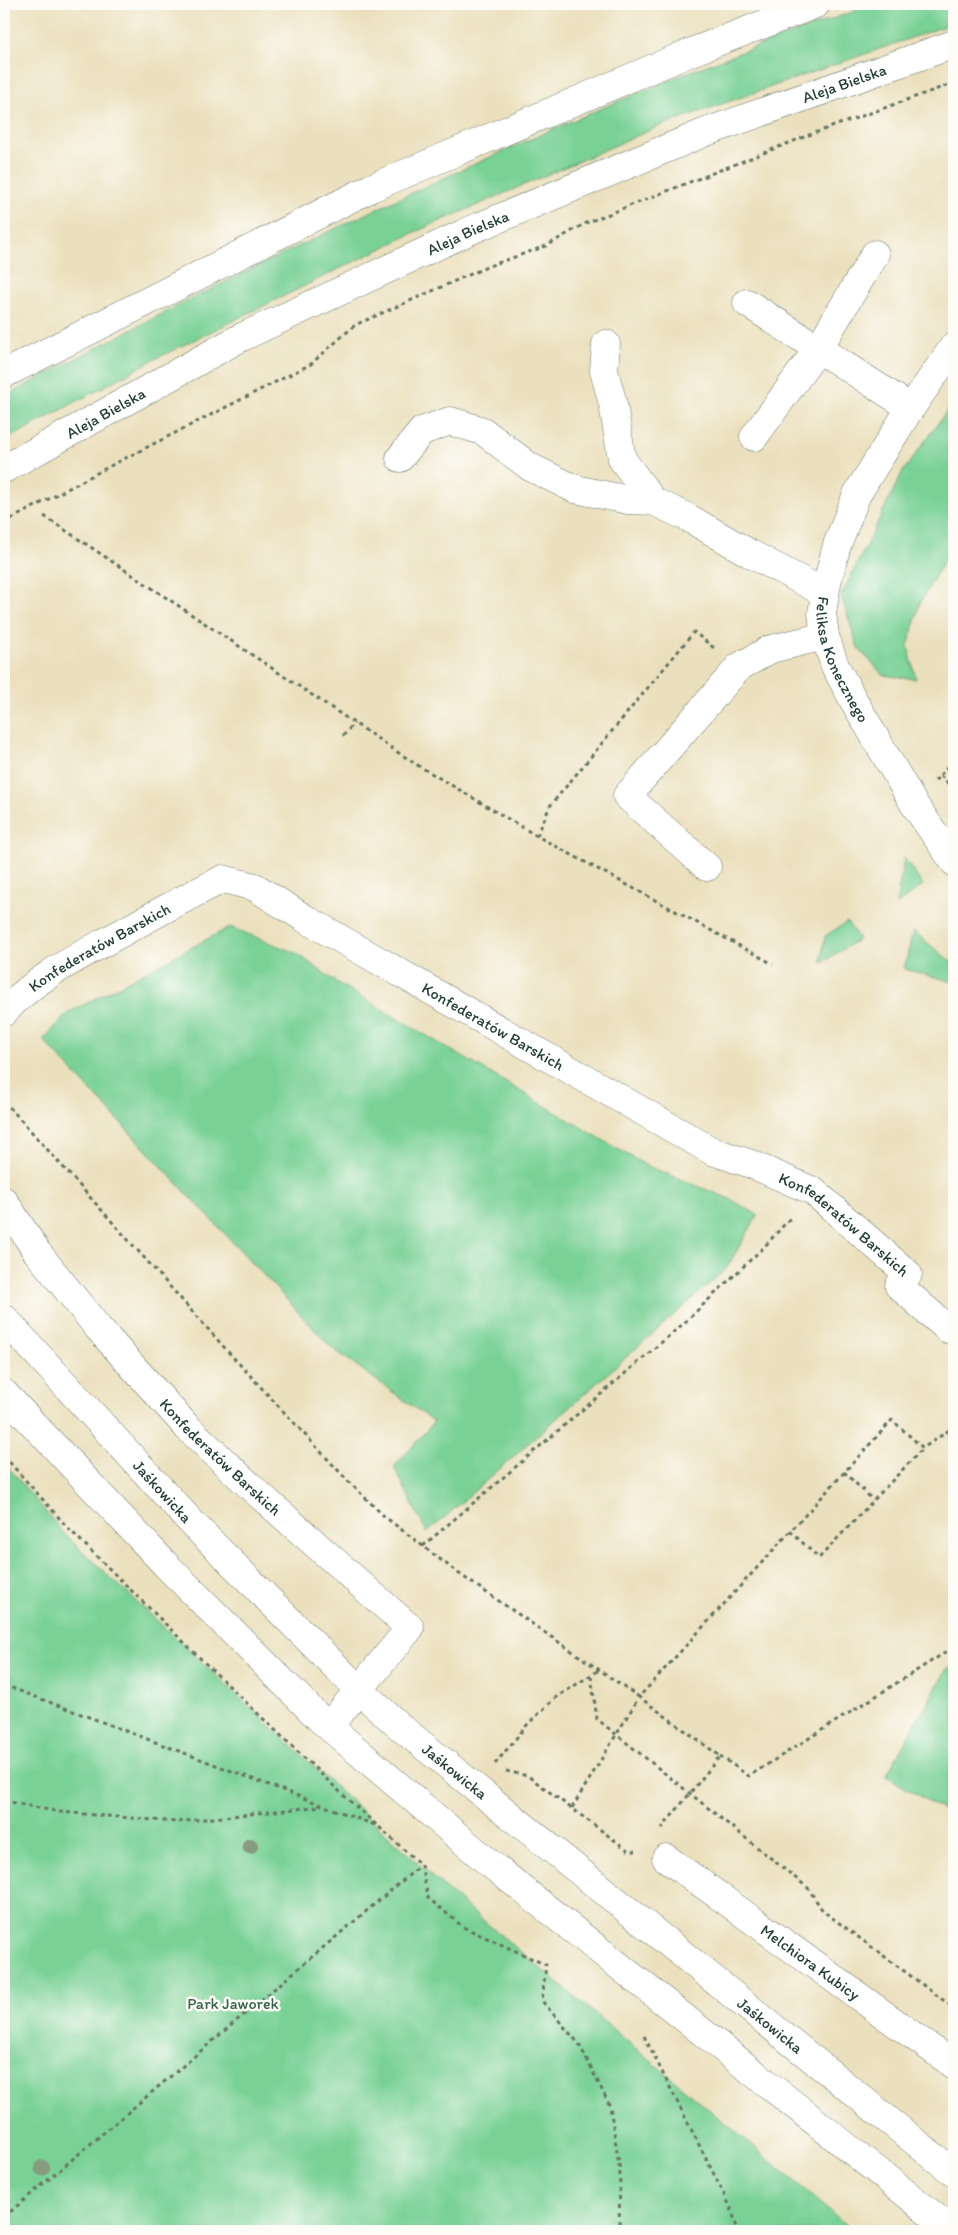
<svg xmlns="http://www.w3.org/2000/svg" width="958" height="2235" viewBox="0 0 958 2235" font-family="Itim,sans-serif">
	<style>
		.green { fill: #79d196; stroke: #4c8765 }
		.lines { fill: none; stroke-linecap: round; stroke-linejoin: round }
		.minor-casing { stroke: #667664; stroke-width: 29 }
		.path { stroke: #667664; stroke-width: 3; stroke-dasharray: 4 4; stroke-linecap: butt }
		.minor { stroke: #fff; stroke-width: 28 }
		.tree { fill: #879b7f }
		.labels { text-anchor: middle; stroke-width: 5; stroke-linejoin: round; paint-order: stroke }
		.street-label { font-size: 16px; fill: #1f3d34; stroke: #fdfcf7 }
		.park-label { font-size: 16px; fill: #36624c; stroke: #fdfcf7 }
	</style>
	<rect width="100%" height="100%" fill="#fdfcf7"/>
	<filter id="ink" filterUnits="userSpaceOnUse"><feTurbulence type="fractalNoise" baseFrequency=".02" numOctaves="2"/><feDisplacementMap in="SourceGraphic" scale="10" xChannelSelector="R" yChannelSelector="G"/><feConvolveMatrix kernelMatrix="1 2 1 2 8 2 1 2 1" color-interpolation-filters="sRGB"/></filter>
	<filter id="wash" filterUnits="userSpaceOnUse"><feTurbulence type="fractalNoise" baseFrequency=".0096" numOctaves="4" result="noise"/><feDisplacementMap in="SourceGraphic" scale="20" xChannelSelector="R" yChannelSelector="G"/><feGaussianBlur stdDeviation="1.12" result="paint"/><feColorMatrix in="noise" values="0 0 0 0 0 0 0 0 0 0 0 0 0 0 0 0 0 1.4 0 .05"/><feComposite in="paint" operator="in"/></filter>
	<g filter="url(#wash)">
		<rect width="100%" height="100%" fill="#ebe0bd"/>
		<!-- green -->
		<path class="green" d="M 874,4 L 954,4 L 954,23 L 662,125 L 413,233 L 153,360 L 4,441 L 4,397 C 212,284 426,182 645,90 C 720,58 798,32 874,4 Z
			M 954,401 L 954,543 L 920,603 L 908,646 L 916,679 L 883,675 L 858,648 L 841,596 L 902,473 Z
			M 904,858 L 923,885 L 896,905 Z
			M 847,922 L 859,939 L 821,963 L 825,936 Z
			M 230,927 L 296,953 L 336,982 L 645,1165 L 730,1199 L 758,1215 L 726,1269 L 427,1533 L 394,1467 L 434,1422 L 332,1348 L 43,1040 L 68,1013 Z
			M 913,931 L 954,964 L 954,982 L 904,969 Z
			M 4,1462 L 66,1536 L 448,1891 L 854,2231 L 4,2231 Z
			M 954,1665 L 954,1817 L 886,1776 L 946,1670 Z"/>
	</g>
	<g filter="url(#ink)">
		<g class="lines">
			<defs>
				<g id="minor">
					<path d="M 747,303 L 911,408"/>
					<path d="M 606,344 L 604,371 L 613,404 L 622,459 L 653,501"/>
					<path id="s1" d="M 954,346 L 906,415 L 857,494 L 837,545 L 827,583 L 822,613 L 825,636 L 835,666 L 855,703 L 914,804 L 954,862"/>
					<path d="M 4,374 L 371,188 L 689,53 L 816,4"/>
					<path d="M 754,437 L 818,349 L 875,254"/>
					<path d="M 400,458 L 422,431 L 450,421 L 483,431 L 530,467 L 575,489 L 628,500 L 653,501 L 687,517 L 749,553 L 825,593"/>
					<path id="s2" d="M 4,469 L 238,339 L 471,230 L 706,132 L 954,44"/>
					<path d="M 707,867 L 627,796 L 739,667 L 771,649 L 825,636"/>
					<path id="s3" d="M 4,1012 C 34,979 76,958 114,937 C 150,917 186,897 223,879 L 255,887 L 304,918 L 712,1151 L 751,1164 L 813,1191 L 908,1274 L 899,1286 L 948,1329"/>
					<path id="s4" d="M 4,1201 L 37,1252 L 99,1329 L 187,1427 L 253,1489 L 410,1628 L 329,1726"/>
					<path id="s5" d="M 4,1318 L 193,1524 L 359,1690 L 399,1726 L 954,2173"/>
					<path d="M 4,1393 L 165,1564 L 321,1720 L 488,1862 L 953,2231"/>
					<path id="s6" d="M 666,1858 L 954,2065"/>
				</g>
			</defs>
			<!-- minor casing -->
			<use href="#minor" class="minor-casing"/>
			<!-- path -->
			<path class="path" d="M 44,516 L 414,763 L 537,836 L 773,964
				M 4,523 L 110,466 L 311,364 L 355,325 L 489,266 L 546,246 L 586,223 L 809,135 L 954,83
				M 343,736 L 354,723
				M 940,775 L 954,790
				M 935,781 L 954,759
				M 537,836 L 550,806 L 694,632 L 714,648
				M 4,1101 L 232,1356 L 347,1480 L 385,1517 L 458,1573 L 639,1697 L 892,1420 L 923,1448 L 954,1427
				M 4,1456 L 69,1529 L 207,1665 L 340,1792 L 421,1865 L 428,1898 L 463,1927 L 546,1965 L 542,2001 L 579,2044 L 610,2106 L 620,2171 L 619,2231
				M 844,1472 L 873,1500
				M 790,1531 L 819,1558 L 923,1448
				M 423,1546 L 683,1324 L 764,1247 L 792,1216
				M 591,1676 L 597,1719 L 808,1888 L 823,1911 L 954,2008
				M 4,1685 L 375,1825
				M 720,1756 L 749,1776 L 954,1647
				M 495,1764 L 527,1725 L 555,1698 L 599,1670
				M 506,1771 L 528,1776 L 629,1851 L 636,1851
				M 4,1801 L 60,1812 L 177,1822 L 322,1806
				M 572,1808 L 639,1697 L 720,1756 L 662,1828
				M 644,2036 L 731,2208 L 738,2231
				M 4,2217 L 421,1865"/>
			<!-- minor -->
			<use href="#minor" class="minor"/>
		</g>
		<!-- trees -->
		<g class="tree">
			<circle cx="250" cy="1846" r="8"/>
			<circle cx="42" cy="2168" r="8"/>
		</g>
	</g>
	<g class="labels">
		<!-- street labels -->
		<g class="street-label">
			<text dy="6" stroke="none"><textPath href="#s2" startOffset="926">Aleja Bielska</textPath></text>
			<text dy="6" stroke="none"><textPath href="#s2" startOffset="521">Aleja Bielska</textPath></text>
			<text dy="6" stroke="none"><textPath href="#s2" startOffset="116">Aleja Bielska</textPath></text>
			<text dy="6" stroke="none"><textPath href="#s1" startOffset="352">Feliksa Konecznego</textPath></text>
			<text dy="6" stroke="none"><textPath href="#s3" startOffset="116">Konfederatów Barskich</textPath></text>
			<text dy="6" stroke="none"><textPath href="#s3" startOffset="566">Konfederatów Barskich</textPath></text>
			<text dy="6" stroke="none"><textPath href="#s3" startOffset="971">Konfederatów Barskich</textPath></text>
			<text dy="6" stroke="none"><textPath href="#s4" startOffset="336">Konfederatów Barskich</textPath></text>
			<text dy="6" stroke="none"><textPath href="#s5" startOffset="235">Jaśkowicka</textPath></text>
			<text dy="6" stroke="none"><textPath href="#s5" startOffset="640">Jaśkowicka</textPath></text>
			<text dy="6" stroke="none"><textPath href="#s6" startOffset="178">Melchiora Kubicy</textPath></text>
			<text dy="6" stroke="none"><textPath href="#s5" startOffset="1045">Jaśkowicka</textPath></text>
		</g>
		<!-- park labels -->
		<g class="park-label">
			<text x="233" y="2009">Park Jaworek</text>
		</g>
	</g>
	<!-- margin -->
	<rect width="958" height="2235" fill="none" stroke="#fdfcf7" stroke-width="20"/>
</svg>
